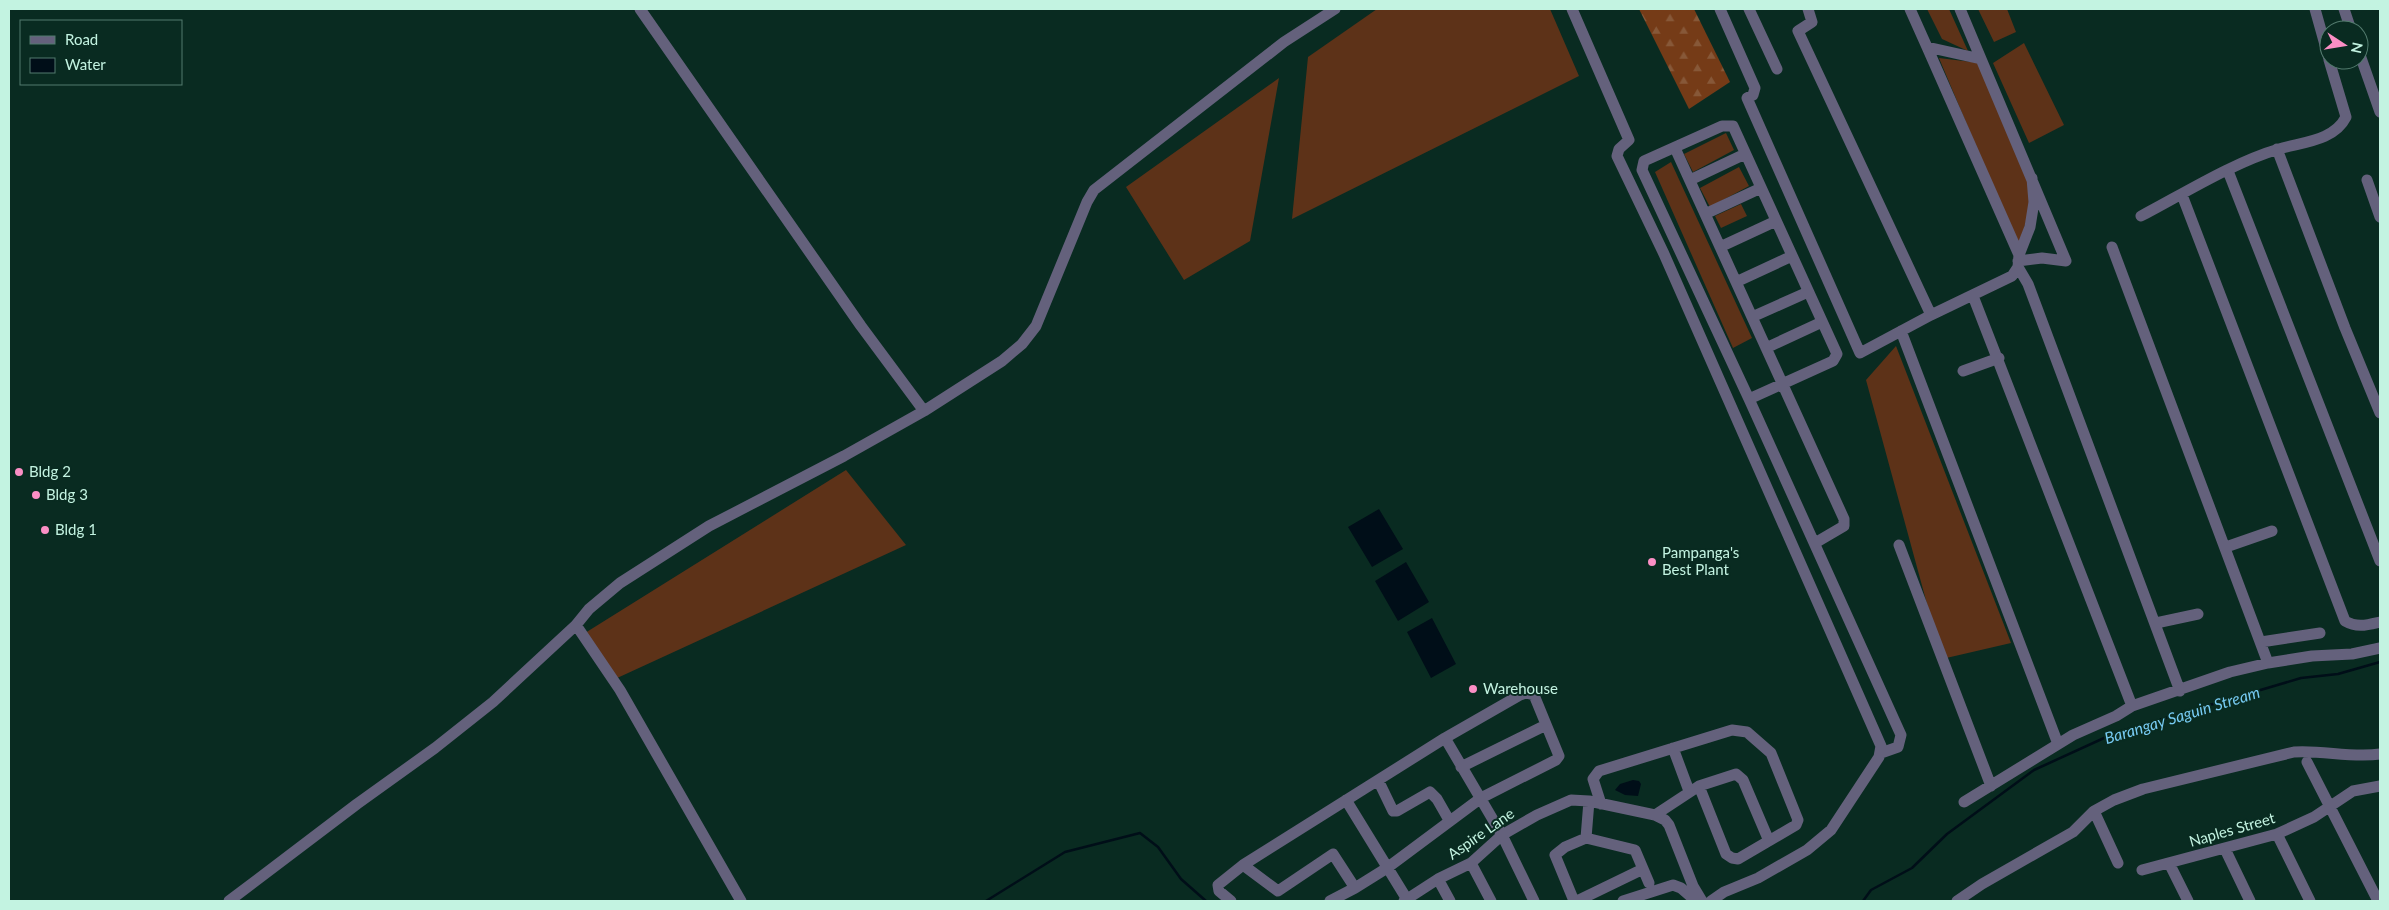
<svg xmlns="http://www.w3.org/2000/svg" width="2389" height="910" viewBox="0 0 2389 910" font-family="Lato,sans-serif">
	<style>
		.grass { fill: #5d3218 }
		.forest { fill: url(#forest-firs) }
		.water { fill: #000e18 }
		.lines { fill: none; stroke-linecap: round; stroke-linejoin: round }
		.stream { stroke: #000e18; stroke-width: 2.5 }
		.minor { stroke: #64617c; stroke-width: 11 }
		.poi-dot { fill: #fb8fc5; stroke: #092b21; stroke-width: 2 }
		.labels { text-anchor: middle; stroke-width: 4; stroke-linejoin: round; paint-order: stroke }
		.poi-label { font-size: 15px; fill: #c3f3e1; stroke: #092b21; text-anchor: start }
		.street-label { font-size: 15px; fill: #c3f3e1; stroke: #092b21 }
		.water-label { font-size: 16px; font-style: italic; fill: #77cbf3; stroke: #092b21 }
	</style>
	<defs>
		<pattern id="forest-firs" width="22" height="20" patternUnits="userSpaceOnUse" patternTransform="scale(1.25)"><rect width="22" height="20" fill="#753b17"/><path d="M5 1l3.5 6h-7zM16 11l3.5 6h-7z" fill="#875838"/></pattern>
	</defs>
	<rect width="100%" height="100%" fill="#092b21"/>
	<!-- grass -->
	<path class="grass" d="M 1377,9 L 1550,9 L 1579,76 L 1292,219 L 1308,57 Z
		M 1927,9 L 1949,9 L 1968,51 L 1942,39 Z
		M 1978,9 L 2007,9 L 2016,32 L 1994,42 Z
		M 2024,43 L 2064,125 L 2029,143 L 1993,63 Z
		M 1939,58 L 1980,63 L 2029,180 L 2030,205 L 2019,249 Z
		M 1279,78 L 1250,241 L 1184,280 L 1126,187 Z
		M 1726,133 L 1734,150 L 1693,172 L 1684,154 Z
		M 1671,162 L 1752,338 L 1733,348 L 1655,172 Z
		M 1739,167 L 1749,186 L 1710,207 L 1700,188 Z
		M 1741,204 L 1747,216 L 1721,228 L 1715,216 Z
		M 1896,346 L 2011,643 L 1942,659 L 1866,380 Z
		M 846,470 L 906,545 L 615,679 L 585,633 Z"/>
	<!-- forest -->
	<path class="forest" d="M 1639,9 L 1694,9 L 1730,82 L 1689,109 Z"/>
	<!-- water -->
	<path class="water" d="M 1379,509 L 1403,549 L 1372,567 L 1348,527 Z
		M 1406,562 L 1429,602 L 1398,621 L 1375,581 Z
		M 1432,618 L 1456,664 L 1431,678 L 1407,632 Z
		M 1633,780 L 1639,781 L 1641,784 L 1638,796 L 1625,795 L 1615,790 L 1620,784 Z"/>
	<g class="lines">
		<!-- stream -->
		<path class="stream" d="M 986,901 L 1065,852 L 1140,833 L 1158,847 L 1181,879 L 1206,901
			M 1863,901 L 1871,890 L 1912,868 L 1947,834 L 2034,770 L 2115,733 L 2301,678 L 2338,674 L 2380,662"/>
		<!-- minor -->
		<path class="minor" d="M 640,9 L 861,326 L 924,411
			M 1572,9 L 1629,140 L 1619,149 L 1617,156 L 1664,254 L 1881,746 L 1879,757 L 1831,830 L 1807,850 L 1758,878 L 1724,892 L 1711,901
			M 1720,9 L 1755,88 L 1753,95 L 1747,98 L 1860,353 L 1931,315 L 2012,276 L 2018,267 L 2019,255 L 2030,227 L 2034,202 L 2032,178
			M 1749,9 L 1777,69
			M 1808,9 L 1812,22 L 1798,31 L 1931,315
			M 1910,9 L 1927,47 L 1981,59
			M 1960,9 L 2066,261 L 2042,258 L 2018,261
			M 2315,9 L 2329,59
			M 2344,9 L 2351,30
			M 1927,47 L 2019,255
			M 2359,52 L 2380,112
			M 1675,148 L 1844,519 L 1844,526 L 1815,543
			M 2277,149 L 2345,328 L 2380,413
			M 2228,171 L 2380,561
			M 1690,180 L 1745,154
			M 2367,180 L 2380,217
			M 2182,195 L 2345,621 C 2357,628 2367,625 2380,622
			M 1705,214 L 1761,188
			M 2141,216 C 2183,194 2234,162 2279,149 C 2302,142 2334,141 2346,117 L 2329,60
			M 1720,247 L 1776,221
			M 2112,247 L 2268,663
			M 2018,267 L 2028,284 L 2180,691
			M 1736,282 L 1792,256
			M 1973,296 L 2132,706
			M 1752,317 L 1808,292
			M 1901,331 L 2058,744
			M 1766,348 L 1822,322
			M 1963,371 L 1999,358
			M 1749,399 L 1833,361 L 1837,354 L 1733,126 L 1722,126 L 1644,161 L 1642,170 L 1749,399 L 1901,735 L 1898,747 L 1881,753
			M 1899,545 L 1991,786
			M 2226,547 L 2272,531
			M 2156,623 L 2198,614
			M 576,625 L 620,690 L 741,901
			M 2261,642 L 2320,633
			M 1445,738 L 1502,835 L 1534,901
			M 1673,748 L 1689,791
			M 2307,762 L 2378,901
			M 1461,767 L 1546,725
			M 1379,782 L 1393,811 L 1397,811 L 1430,792 L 1437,799 L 1449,820
			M 1346,800 L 1408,901
			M 1964,802 L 2073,735 L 2116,716 L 2132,706 L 2230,672 L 2268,663 L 2312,656 L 2352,654 L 2380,648
			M 1601,804 L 1593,779 L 1599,771 L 1732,730 L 1747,732 L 1771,753 L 1798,820 L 1796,825 L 1738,859 L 1732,858 L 1726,854 L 1699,786
			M 2094,811 L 2118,863
			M 1655,815 L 1699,786 L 1736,774 L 1743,780 L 1769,841
			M 2277,834 L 2310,901
			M 1586,838 L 1635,850 L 1649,883
			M 2225,849 L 2250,901
			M 1471,863 L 1491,901
			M 2169,863 L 2188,901
			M 2142,870 L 2277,834 L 2314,817 L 2353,791 L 2380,786
			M 1438,879 L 1450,901
			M 229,901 L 357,804 L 435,748 L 493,702 L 576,625 L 589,609 L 620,583 L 709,526 L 844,456 L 924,411 L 1002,361 L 1022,344 L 1036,326 L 1087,202 L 1094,190 L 1284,42 L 1335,9
			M 1231,901 L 1219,891 L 1218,885 L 1243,865 L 1445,738 L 1520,695 L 1526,693 L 1534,695 L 1559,756 L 1556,760 L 1481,798 L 1387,868 L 1355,888 L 1333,854 L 1278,891 L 1243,865
			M 1330,901 L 1355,888
			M 1404,901 L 1438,879 L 1471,863 L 1502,835 L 1537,815 L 1571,800 L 1589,801 L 1655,815 L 1665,820 L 1669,825 L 1693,886 L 1702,901
			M 1574,901 L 1555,855 L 1565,847 L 1586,838 L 1589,801
			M 1577,901 L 1643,869
			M 1623,901 L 1673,885 L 1681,888 L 1696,901
			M 1957,901 L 1982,884 L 2073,832 L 2094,811 L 2114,800 L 2143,789 L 2294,752 C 2323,750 2351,758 2380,754"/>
	</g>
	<!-- markers -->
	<g class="poi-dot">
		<circle cx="19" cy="472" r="5"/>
		<circle cx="36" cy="495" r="5"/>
		<circle cx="45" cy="530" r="5"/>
		<circle cx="1652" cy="562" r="5"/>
		<circle cx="1473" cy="689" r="5"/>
	</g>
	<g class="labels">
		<!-- poi labels -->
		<g class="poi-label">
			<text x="29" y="477">Bldg 2</text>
			<text x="46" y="500">Bldg 3</text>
			<text x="55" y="535">Bldg 1</text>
			<text x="1662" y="558">Pampanga's<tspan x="1662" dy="17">Best Plant</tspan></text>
			<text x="1483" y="694">Warehouse</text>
		</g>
		<!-- street labels -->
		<g class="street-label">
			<text transform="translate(2232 830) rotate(-16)" y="5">Naples Street</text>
			<text transform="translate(1481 834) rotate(-35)" y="5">Aspire Lane</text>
		</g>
		<!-- water labels -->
		<g class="water-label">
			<text transform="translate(2182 715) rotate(-17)" y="6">Barangay Saguin Stream</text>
		</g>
	</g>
	<!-- border -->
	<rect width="2389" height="910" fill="none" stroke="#c3f3e1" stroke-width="20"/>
	<!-- legend -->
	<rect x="20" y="20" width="162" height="65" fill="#092b21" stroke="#537b6e"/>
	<rect x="30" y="36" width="25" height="8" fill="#64617c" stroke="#537b6e"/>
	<text x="65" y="45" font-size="15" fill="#c3f3e1">Road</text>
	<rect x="30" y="58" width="25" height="15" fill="#000e18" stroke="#537b6e"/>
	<text x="65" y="70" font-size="15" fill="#c3f3e1">Water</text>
	<!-- north arrow -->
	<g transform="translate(2344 45) rotate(102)"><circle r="24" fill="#092b21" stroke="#537b6e"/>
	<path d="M0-4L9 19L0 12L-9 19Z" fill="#fb8fc5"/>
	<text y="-8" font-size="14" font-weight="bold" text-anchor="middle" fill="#c3f3e1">N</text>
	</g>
</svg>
